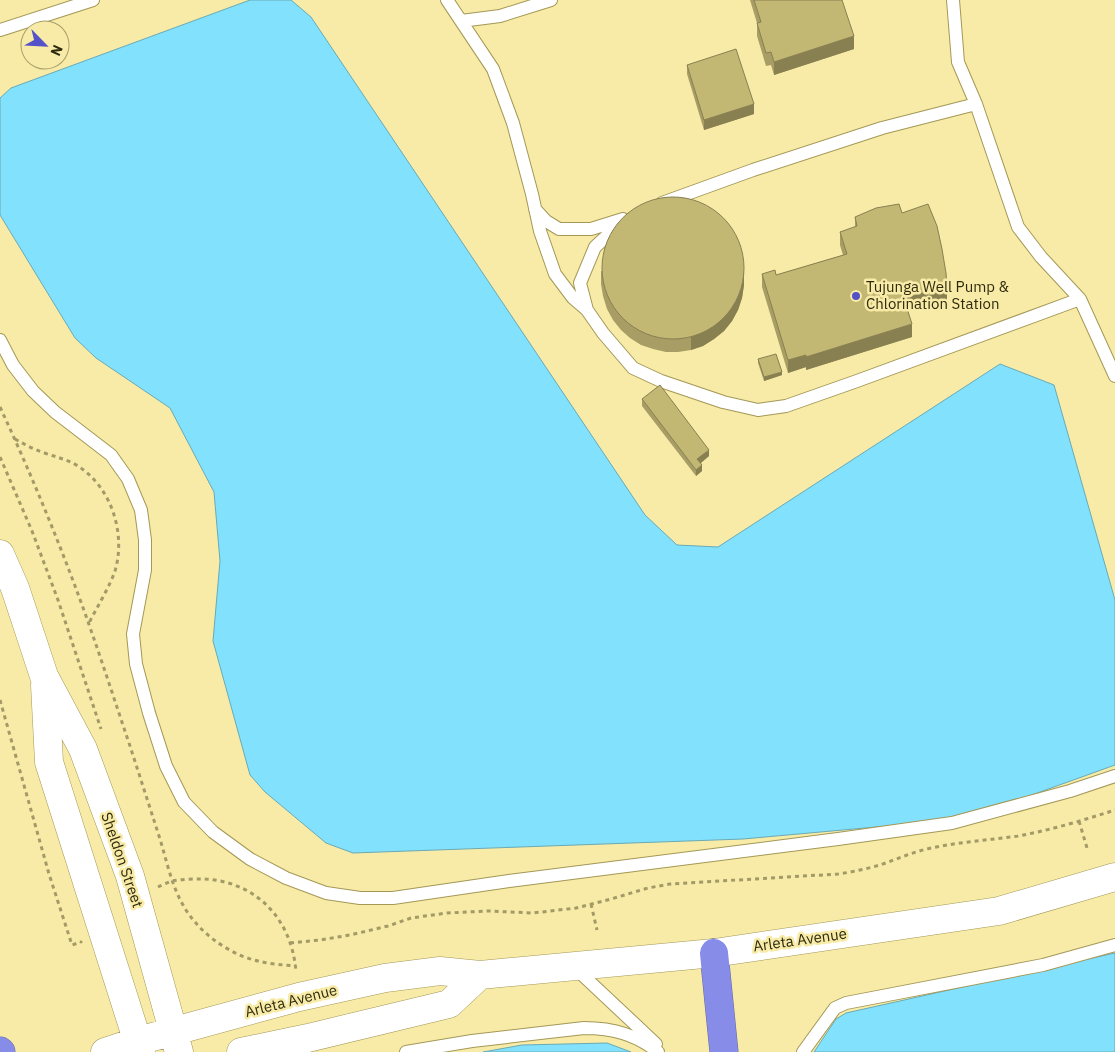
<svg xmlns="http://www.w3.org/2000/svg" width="1115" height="1052" viewBox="0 0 1115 1052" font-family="'IBM Plex Sans',sans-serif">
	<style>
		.water { fill: #82e1fd; stroke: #69aab5 }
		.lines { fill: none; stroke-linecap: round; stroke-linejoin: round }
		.service-casing { stroke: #a49857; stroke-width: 14 }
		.secondary-casing { stroke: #a49857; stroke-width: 29 }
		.motorway-casing { stroke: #686a9c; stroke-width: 29 }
		.path { stroke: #a39a67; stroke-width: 3; stroke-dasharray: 4 4; stroke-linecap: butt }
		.service { stroke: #fff; stroke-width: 12 }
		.secondary { stroke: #fff; stroke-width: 28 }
		.motorway { stroke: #868ce8; stroke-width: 28 }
		.wall { fill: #a89d64 }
		.shaded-wall { fill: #888051 }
		.building { fill: #c3b774; stroke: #888051 }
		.poi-dot { fill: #5551c9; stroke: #f7eba7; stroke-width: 2 }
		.labels { text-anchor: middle; stroke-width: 5; stroke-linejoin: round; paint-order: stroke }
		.poi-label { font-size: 15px; fill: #2f2a0e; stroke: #f7eba7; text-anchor: start }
		.street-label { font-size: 15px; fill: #2f2a0e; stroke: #f7eba7 }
	</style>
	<rect width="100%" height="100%" fill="#f7eba7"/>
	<!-- water -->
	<path class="water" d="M 250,0 L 291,0 L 311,17 L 645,515 L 677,545 L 718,547 L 1000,364 L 1054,385 L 1115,600 L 1115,765 L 965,819 L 743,839 L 353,853 L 326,843 L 265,792 L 250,775 L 213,641 L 220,561 L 214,492 L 170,408 L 96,358 L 75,338 L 0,215 L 0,98 L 11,88 Z
		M 1115,953 L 1115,1052 L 814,1052 L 836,1019 L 846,1013 Z
		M 607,1043 L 631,1052 L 483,1052 L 522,1045 Z"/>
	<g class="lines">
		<defs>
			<path id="service" d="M 447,0 L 493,69 L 513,123 L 532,194 L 540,231 L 555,274 L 573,298 L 587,310
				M 953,0 L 958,62 L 976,104 L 1018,227 L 1041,257 L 1080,299 L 1115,376
				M 461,21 L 500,16 L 551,0
				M 0,30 L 93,0
				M 662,203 L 753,170 L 882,128 L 976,104
				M 535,209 L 546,221 L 559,229 L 591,229 L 623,219
				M 623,221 L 595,247 L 580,283 L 587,310 L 603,333 L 633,368 L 661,381 L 723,402 L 758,410 L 786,406 L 857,381 L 1080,299
				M 0,340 L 13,365 L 33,391 L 55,412 L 111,455 L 128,479 L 141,510 L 145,540 L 145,570 L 133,634 L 136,664 L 149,713 L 166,766 L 184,802 L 213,832 L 250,859 L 286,878 L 326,893 L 360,898 L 393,898 L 509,881 L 838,839 L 952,823 L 1070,791 L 1115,776
				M 574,967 L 656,1044
				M 406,1052 L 472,1041 L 584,1028 C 612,1028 636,1034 658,1052
				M 803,1052 L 835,1008 L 846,1003 L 1043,965 L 1115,945"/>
			<path id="secondary" d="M 0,554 L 15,588 L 44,676 L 83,749 L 130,876 L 179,1052
				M 45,685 L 49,762 L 141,1052
				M 105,1052 L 138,1041 L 299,997 L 385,978 L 440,971 L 480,975 L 714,953 L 999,911 L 1115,877
				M 241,1052 L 308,1038 L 449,1004 L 480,975"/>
			<path id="motorway" d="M 714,953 L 724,1052
				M 0,1051 L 1,1052"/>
		</defs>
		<!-- service casing -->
		<use href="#service" class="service-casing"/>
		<!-- secondary casing -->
		<use href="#secondary" class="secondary-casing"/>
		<!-- motorway casing -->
		<use href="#motorway" class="motorway-casing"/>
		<!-- path -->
		<path class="path" d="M 0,407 C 26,463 50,520 72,578 C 93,633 111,690 130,746 C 140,777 150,808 160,839 C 169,869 174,898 195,922 C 210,940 235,956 258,961 C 270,964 283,965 296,966
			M 15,439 C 24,444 33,449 42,452 C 55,457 67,459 78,466 C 112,488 126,534 115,571 C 109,588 97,607 89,623
			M 0,457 L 32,531 L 58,600 L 101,729
			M 0,700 L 49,874 L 72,945 L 81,942 L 81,943
			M 1079,821 L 1087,848
			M 158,887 C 162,885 167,883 172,881 C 181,879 193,879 203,879 C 256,881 292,919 296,972
			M 591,904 L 597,930
			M 290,943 L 320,940 L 350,935 L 388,926 L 411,918 L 447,913 L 488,911 L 533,913 L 576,908 L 611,899 L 648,888 L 670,884 L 838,874 C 852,872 866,869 880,865 C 897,859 913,852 931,848 C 960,842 989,840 1018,836 C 1051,830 1084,820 1115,810"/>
		<!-- service -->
		<use href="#service" class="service"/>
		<!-- secondary -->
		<use href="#secondary" class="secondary"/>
		<!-- motorway -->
		<use href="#motorway" class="motorway"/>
	</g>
	<!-- wall -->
	<path class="wall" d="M 750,0 L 842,0 L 854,49 L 774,75 L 771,65 L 766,66 L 757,36 L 757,23 Z
		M 687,65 L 754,114 L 704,130 L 687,74 Z
		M 902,213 L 947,303 L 928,309 L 926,305 L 908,311 L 912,337 L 806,370 L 806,367 L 788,373 L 762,287 L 762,274 L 776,275 L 843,255 L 840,245 L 840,232 L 855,227 L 855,217 Z
		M 601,271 L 744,285 L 742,298 L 738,310 L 732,321 L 724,331 L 714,339 L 703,346 L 691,350 L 678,352 L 666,352 L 653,349 L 641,345 L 630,338 L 621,330 L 613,320 L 607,309 L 603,296 L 601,284 Z
		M 758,359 L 782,375 L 764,381 L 758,363 Z
		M 642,399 L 709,456 L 701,463 L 702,471 L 696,476 L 642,406 Z"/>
	<!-- shaded-wall -->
	<path class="shaded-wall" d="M 854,36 L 854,49 L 774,75 L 774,62 Z
		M 754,104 L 754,114 L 704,130 L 704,120 Z
		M 744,272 L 744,285 L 742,298 L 738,310 L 732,321 L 724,331 L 714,339 L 703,346 L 691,350 L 691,337 Z
		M 947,290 L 947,303 L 928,309 L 928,296 Z
		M 926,292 L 926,305 L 904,312 L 904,299 Z
		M 912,324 L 912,337 L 806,370 L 806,357 Z
		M 806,355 L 806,367 L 788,373 L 788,360 Z
		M 782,372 L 782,375 L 764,381 L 764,377 Z
		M 709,450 L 709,456 L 697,466 L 697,459 Z
		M 702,465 L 702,471 L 696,476 L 696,470 Z"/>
	<!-- building -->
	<path class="building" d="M 754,0 L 842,0 L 854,36 L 774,62 L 771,52 L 766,53 L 757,23 L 761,22 Z
		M 736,49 L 754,104 L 704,120 L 687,65 Z
		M602 268a71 71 0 1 1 142 0a71 71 0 1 1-142 0Z
		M 899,204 L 902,213 L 928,204 L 937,226 L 942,249 L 946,273 L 947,290 L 928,296 L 926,292 L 904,299 L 912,324 L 806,357 L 806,355 L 788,360 L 762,274 L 775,270 L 776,275 L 847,254 L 840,232 L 857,226 L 855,217 L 876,208 Z
		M 776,354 L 782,372 L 764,377 L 758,359 Z
		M 660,385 L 709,450 L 697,459 L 702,465 L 696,470 L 642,399 Z"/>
	<!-- markers -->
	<circle class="poi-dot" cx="856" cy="296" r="5"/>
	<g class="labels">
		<!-- poi labels -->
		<g class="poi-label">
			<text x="866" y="292">Tujunga Well Pump &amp;<tspan x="866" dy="17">Chlorination Station</tspan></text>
		</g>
		<!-- street labels -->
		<g class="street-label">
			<text transform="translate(122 860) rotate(71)" y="5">Sheldon Street</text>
			<text transform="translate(800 940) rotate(-8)" y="5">Arleta Avenue</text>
			<text transform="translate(291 1001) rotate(-14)" y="5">Arleta Avenue</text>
		</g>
	</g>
	<!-- north arrow -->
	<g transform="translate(45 45) rotate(114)"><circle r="24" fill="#f7eba7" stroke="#a79e6a"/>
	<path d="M0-4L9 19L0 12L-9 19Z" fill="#5551c9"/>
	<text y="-8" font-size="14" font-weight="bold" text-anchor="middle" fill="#2f2a0e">N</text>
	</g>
</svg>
